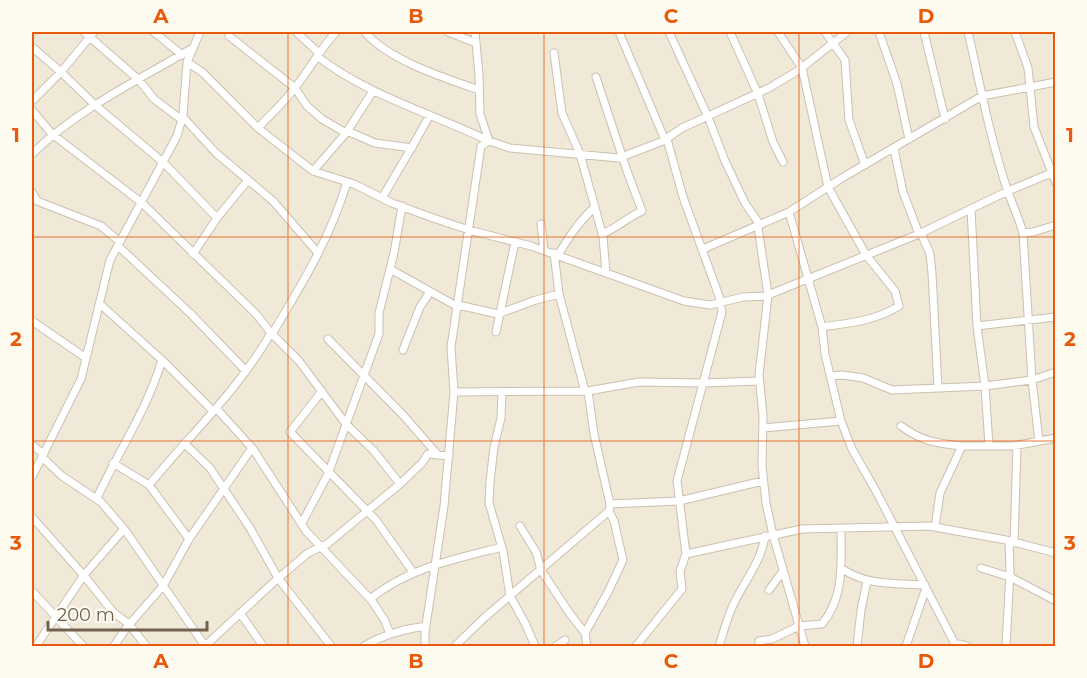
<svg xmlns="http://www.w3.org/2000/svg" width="1087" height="678" viewBox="0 0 1087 678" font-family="Montserrat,sans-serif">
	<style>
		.residential { fill: #f1e9d8 }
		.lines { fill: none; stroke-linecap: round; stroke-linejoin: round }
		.minor-casing { stroke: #ccbfb0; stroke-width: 9 }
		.minor { stroke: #fff; stroke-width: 7 }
		.grid { fill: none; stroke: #e8590c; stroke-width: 1.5; stroke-opacity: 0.55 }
		.neatline { fill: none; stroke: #e8590c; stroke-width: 2 }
		.grid-label { font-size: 20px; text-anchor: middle; font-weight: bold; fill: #e8590c }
	</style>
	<rect width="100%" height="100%" fill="#faf6e9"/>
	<!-- residential -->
	<path class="residential" d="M 32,32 L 1055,32 L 1055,646 L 32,646 Z"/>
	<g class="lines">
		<defs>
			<path id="minor" d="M 84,32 L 139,80 L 154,99 L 182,120
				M 154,32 L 182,55
				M 296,32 L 319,53
				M 365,32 C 388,60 445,78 479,90
				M 448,32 L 476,43
				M 475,32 L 479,75 L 480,114 L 489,141 L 510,148 L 619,158 L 663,141 L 682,128 L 769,88 L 799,70 L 847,32
				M 619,32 L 665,140
				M 669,32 L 708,117 L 725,161 L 745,203 L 760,225
				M 730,32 L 758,94 L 773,142 L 783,162
				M 778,32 L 802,68 L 828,187 L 866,255 L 895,291 L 899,306 C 875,321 849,323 822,327
				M 825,32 L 845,60 L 849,120 L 865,165
				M 879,32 L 897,84 L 909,139
				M 924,32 L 945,119
				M 968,32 C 980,84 990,138 1007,189 C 1012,204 1019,218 1023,233 L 1032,380 L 1039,441
				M 1015,32 L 1028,68 L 1034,127 L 1056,183
				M 32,33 L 32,32
				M 229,36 L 295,88 L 307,106 L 322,119 L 346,133
				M 32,47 L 61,72 L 95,105 L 164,163 L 217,218
				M 554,53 L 562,113 L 580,154 L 594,204 L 603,237 L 606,272
				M 318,57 C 369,96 431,113 489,141 L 481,146 L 451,347 L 454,392 L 444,506 L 425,632 L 425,646
				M 187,62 L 202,72 L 258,128 L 313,171 L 354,184 L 392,203 L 433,218 L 469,230 L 531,246 L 684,301 L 710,305 L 743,297 L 767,296
				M 596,77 L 627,171 L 642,211 C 628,217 617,228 602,234
				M 32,101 L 61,72 L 94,32
				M 32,110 L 52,134 L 142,203 L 256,314 L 271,333 L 299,361 L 346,424 L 374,451 L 400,484
				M 183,117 L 216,153 L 248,180 L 217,218 L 193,254
				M 258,128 C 271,114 286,101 297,85 C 311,67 321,48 336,32
				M 347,131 L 375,143 L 412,148
				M 667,139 L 683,197 L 719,296 L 722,312 L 677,481 L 686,554
				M 894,149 L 903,192 L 919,234
				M 32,154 C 77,110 136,81 191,49
				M 313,171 L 346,133 L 373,91
				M 248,180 L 273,201 L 318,253
				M 32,192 L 37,201 L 101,226 L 120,242
				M 382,198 L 412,147 L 430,115
				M 971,209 L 977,326 L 985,386 L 989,446
				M 789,212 L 822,327 L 825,354 L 841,421 L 852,449 L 876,491 L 956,646
				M 541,224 L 544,250
				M 758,227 L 768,295 L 759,375 L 763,416 L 762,466 L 766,503 L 773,535 L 805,646
				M 921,233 L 930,254 L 932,273 L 938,387
				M 1023,233 L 1033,232 L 1056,225
				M 118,246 L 190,313 L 246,371
				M 703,249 L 789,212 L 842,178 L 982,96 L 1056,82
				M 554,253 L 559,294 L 585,391
				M 558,255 C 569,237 579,221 595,207
				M 390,269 L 458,307
				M 768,295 L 919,234 L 1008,191 L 1056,171
				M 100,304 L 162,360 L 213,411
				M 458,305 L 498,314 L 536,300 L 559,294
				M 32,321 L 86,358
				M 977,326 L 1056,317
				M 496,332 L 515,242
				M 272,334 C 301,286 331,237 347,182
				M 328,339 L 403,415 L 438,455
				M 403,350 L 420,307 L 430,292
				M 830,376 L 843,375 L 863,378 L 892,390 L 985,386 L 1032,380 L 1056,372
				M 322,391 L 290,432 L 376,520 L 413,572
				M 454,392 L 588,391 L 639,382 L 704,383 L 759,381
				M 502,392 L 501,418 L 494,447 L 490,482 L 489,503 L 503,551 L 510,596 L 525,623 L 535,646
				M 216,408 L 253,449 L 306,531 L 372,601 L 385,621 L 390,634
				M 901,426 C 923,442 936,443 962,446
				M 763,428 L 841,421
				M 184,443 L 210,468 L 250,528 L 278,578 L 331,646
				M 32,445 L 44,454
				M 42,457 L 62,476 L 101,502 L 125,530 L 205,646
				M 113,463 L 149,485 L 189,539
				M 32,477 L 81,379 L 110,260 L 177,136 L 183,115 L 187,62 L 200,32
				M 149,485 C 190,435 239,389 271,333
				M 97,498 C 118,452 147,410 162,360
				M 610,504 L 679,501 L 763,481
				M 32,517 L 86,578 L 113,612 L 129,624 L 146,646
				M 302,523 L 328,474 L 379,334 L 379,313 L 394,253 L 402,206
				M 520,526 L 536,552 L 541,570 L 570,614 L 585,633 L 587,646
				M 935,527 L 940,493 L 962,446 L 1013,446 L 1056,438
				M 1014,543 L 1017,445
				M 841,568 C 866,586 895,583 925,585
				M 981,568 L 1010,577 L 1056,601
				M 769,590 L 783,571
				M 32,591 L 83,646
				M 370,599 C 408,568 455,559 502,547
				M 240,613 L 263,646
				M 585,633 L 608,592 L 623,560 L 614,521 L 609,511
				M 955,645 L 960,644 L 967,646
				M 36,646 L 84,575 L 124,529
				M 114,646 L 127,627 L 163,586 L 189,539 L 252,448
				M 205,646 L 275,581 L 308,553 L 327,544 L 400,484 L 422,463 L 428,454 L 449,456
				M 364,646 C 383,635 403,629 426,626
				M 455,646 L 484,618 L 609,511 L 610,504 L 594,434 L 588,391
				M 556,646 L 565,640
				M 636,646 L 682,589 L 680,571 L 686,554 L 802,529 L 929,526 L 1006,540 L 1056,553
				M 719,646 C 723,634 726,622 731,610 C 741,585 761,564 765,536
				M 759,646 L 759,641 L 772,639 L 799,626 L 822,624 C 845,597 841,561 841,528
				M 857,646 L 861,610 L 867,581
				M 906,646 L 926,588
				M 1006,646 L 1010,571 L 1009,541"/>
		</defs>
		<!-- minor casing -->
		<use href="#minor" class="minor-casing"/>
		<!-- minor -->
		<use href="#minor" class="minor"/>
	</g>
	<!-- grid -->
	<path class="grid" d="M 288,32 L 288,646M 544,32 L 544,646M 799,32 L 799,646M 32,237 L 1056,237M 32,441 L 1056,441"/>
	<!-- border -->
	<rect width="1087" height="678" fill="none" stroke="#fdfaf0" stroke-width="66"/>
	<!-- scale -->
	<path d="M48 621v9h159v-9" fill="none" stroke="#73604f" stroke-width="3"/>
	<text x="57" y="621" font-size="18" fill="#73604f" stroke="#fdfaf0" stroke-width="4.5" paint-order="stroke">200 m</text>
	<rect x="33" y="33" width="1021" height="612" class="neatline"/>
	<g class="grid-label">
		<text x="161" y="23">A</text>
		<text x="416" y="23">B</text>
		<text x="671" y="23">C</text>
		<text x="926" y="23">D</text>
		<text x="16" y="142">1</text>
		<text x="1070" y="142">1</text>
		<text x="16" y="346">2</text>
		<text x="1070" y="346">2</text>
		<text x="16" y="550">3</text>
		<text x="1070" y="550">3</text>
		<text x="161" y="668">A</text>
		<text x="416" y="668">B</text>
		<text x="671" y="668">C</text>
		<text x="926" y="668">D</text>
	</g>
</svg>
